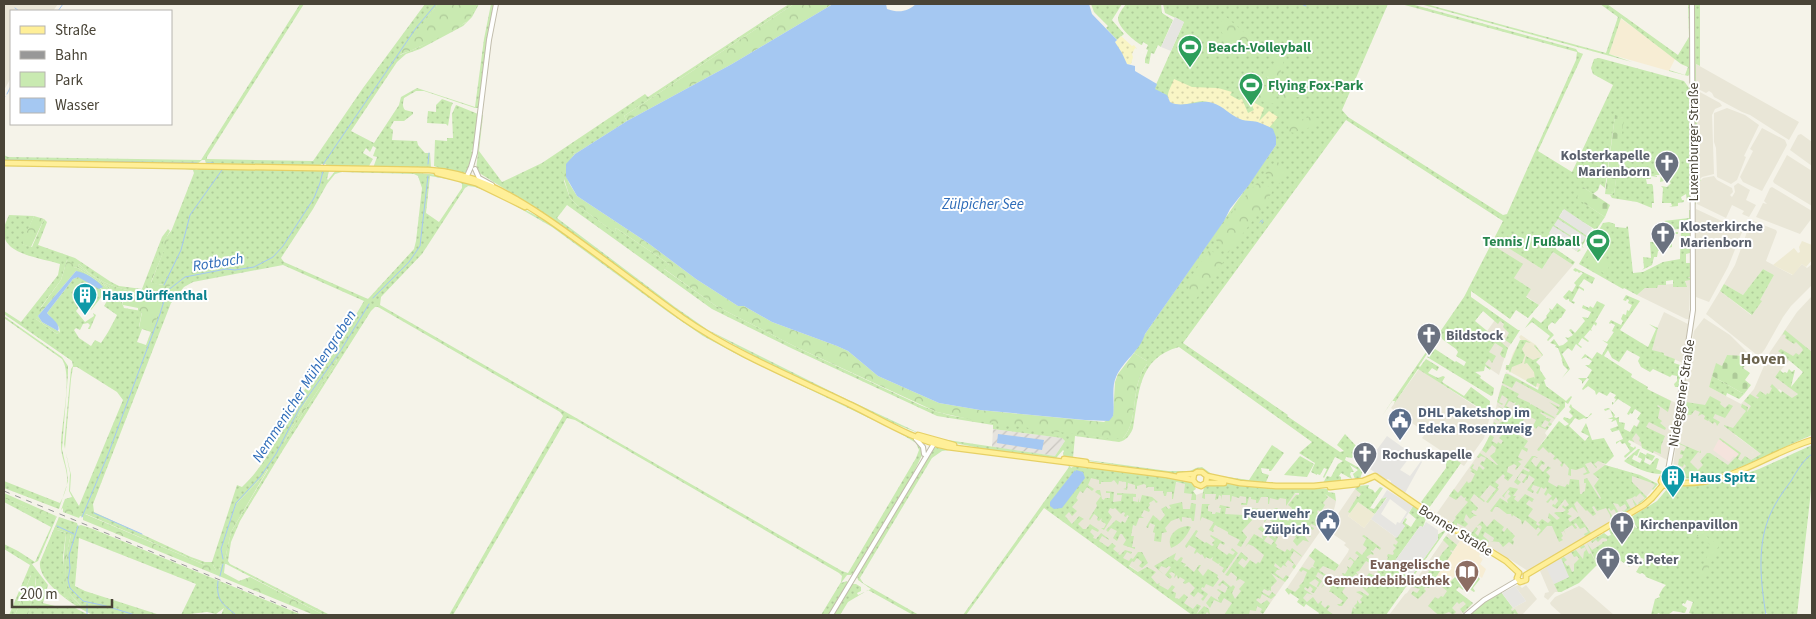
<svg xmlns="http://www.w3.org/2000/svg" width="1816" height="619" viewBox="0 0 1816 619" font-family="'Source Sans 3',sans-serif">
	<style>
		.residential { fill: #e9e6d7 }
		.commercial { fill: #f7edd4 }
		.industrial { fill: url(#industrial-furrows) }
		.education { fill: #eeead3 }
		.medical { fill: #f5e3dd }
		.green { fill: url(#green-dots); fill-rule: evenodd }
		.forest { fill: url(#forest-crowns) }
		.sand { fill: url(#sand-dots) }
		.cemetery { fill: url(#cemetery-stones) }
		.pitch { fill: #c9eab1 }
		.parking { fill: #e6e5e1; fill-rule: evenodd }
		.water { fill: #a5c8f2 }
		.lines { fill: none; stroke-linecap: round; stroke-linejoin: round }
		.stream { stroke: #a5c8f2; stroke-width: 1 }
		.tertiary-casing { stroke: #c1bcab; stroke-width: 6 }
		.primary-casing { stroke: #e6d065; stroke-width: 7 }
		.tertiary { stroke: #fff; stroke-width: 4 }
		.primary { stroke: #ffef98; stroke-width: 4.5 }
		.rail { stroke: #989898; stroke-width: 1; stroke-dasharray: 6 6; stroke-linecap: butt }
		.labels { text-anchor: middle; stroke-width: 4; stroke-linejoin: round; paint-order: stroke }
		.leisure-label { font-size: 14px; font-weight: bold; fill: #27864d; stroke: #fff; text-anchor: start }
		.street-label { font-size: 14px; fill: #494437; stroke: #fff }
		.worship-label { font-size: 14px; font-weight: bold; fill: #5b616d; stroke: #fff; text-anchor: start }
		.culture-label { font-size: 14px; font-weight: bold; fill: #0d838f; stroke: #fff; text-anchor: start }
		.service-label { font-size: 14px; font-weight: bold; fill: #4e5e75; stroke: #fff; text-anchor: start }
		.education-label { font-size: 14px; font-weight: bold; fill: #785e54; stroke: #fff; text-anchor: end }
		.water-label { font-size: 15px; font-style: italic; fill: #2d6bb8; stroke: #fff }
		.quarter-label { font-size: 16px; font-weight: bold; fill: #6c644e; stroke: #fff }
	</style>
	<defs>
		<pattern id="industrial-furrows" width="10" height="10" patternUnits="userSpaceOnUse" patternTransform="scale(1.25)"><rect width="10" height="10" fill="#e7e4de"/><path d="M-1 1l2-2M0 10L10 0M9 11l2-2" fill="none" stroke="#c8c5bf"/></pattern>
		<pattern id="green-dots" width="8" height="8" patternUnits="userSpaceOnUse" patternTransform="scale(1.25)"><rect width="8" height="8" fill="#c9eab1"/><path d="M2 2h.1M6 6h.1" fill="none" stroke="#aeca99" stroke-width="1.8" stroke-linecap="round"/></pattern>
		<pattern id="forest-crowns" width="20" height="18" patternUnits="userSpaceOnUse" patternTransform="scale(1.25)"><rect width="20" height="18" fill="#c9eab1"/><path d="M2 6a3 3 0 1 1 6 0M12 15a3 3 0 1 1 6 0" fill="none" stroke="#aeca99"/></pattern>
		<pattern id="sand-dots" width="8" height="8" patternUnits="userSpaceOnUse" patternTransform="scale(1.25)"><rect width="8" height="8" fill="#f9f5c5"/><path d="M2 2h.1M6 6h.1" fill="none" stroke="#d7d3aa" stroke-width="1.8" stroke-linecap="round"/></pattern>
		<pattern id="cemetery-stones" width="16" height="16" patternUnits="userSpaceOnUse" patternTransform="scale(1.25)"><rect width="16" height="16" fill="#c9eab1"/><path d="M2 7V4a2 2 0 0 1 4 0v3zM10 15v-3a2 2 0 0 1 4 0v3z" fill="#aeca99"/></pattern>
	</defs>
	<rect width="100%" height="100%" fill="#f5f3e9"/>
	<!-- residential -->
	<path class="residential" d="M 4,4 L 58,4 L 53,11 L 11,11 L 11,78 L 4,90 Z
		M 1696,64 L 1799,122 L 1789,140 L 1750,115 L 1742,112 L 1714,97 L 1712,93 L 1709,91 L 1706,93 L 1696,88 Z
		M 1698,91 L 1720,103 L 1722,106 L 1715,109 L 1712,115 L 1714,174 L 1702,177 L 1699,180 L 1697,178 L 1696,92 Z
		M 1727,108 L 1745,115 L 1759,125 L 1744,156 L 1746,157 L 1737,180 L 1731,184 L 1717,177 L 1716,148 L 1714,142 L 1714,113 Z
		M 1762,128 L 1785,140 L 1787,145 L 1762,191 L 1743,182 L 1740,177 L 1753,151 L 1750,149 Z
		M 1801,134 L 1812,142 L 1812,166 L 1790,150 L 1798,135 Z
		M 1787,155 L 1812,171 L 1812,206 L 1774,183 L 1773,181 Z
		M 1714,176 L 1717,180 L 1732,188 L 1733,192 L 1730,195 L 1732,197 L 1735,192 L 1734,186 L 1738,183 L 1750,190 L 1746,200 L 1756,205 L 1749,217 L 1742,214 L 1744,211 L 1732,205 L 1726,218 L 1697,204 L 1697,184 L 1703,178 Z
		M 1772,187 L 1812,211 L 1812,218 L 1800,234 L 1756,217 L 1763,203 L 1767,204 L 1764,201 L 1770,188 Z
		M 1696,209 L 1739,229 L 1742,232 L 1728,267 L 1709,302 L 1696,297 Z
		M 1753,221 L 1776,230 L 1777,232 L 1766,261 L 1792,275 L 1802,264 L 1807,268 L 1812,264 L 1812,285 L 1791,306 L 1783,317 L 1765,349 L 1762,353 L 1757,355 L 1706,314 L 1720,291 L 1751,315 L 1774,275 L 1763,269 L 1743,295 L 1724,284 L 1735,265 L 1747,232 Z
		M 1497,241 L 1542,269 L 1553,252 L 1573,265 L 1539,305 L 1526,296 L 1531,289 L 1514,278 L 1494,246 Z
		M 1687,277 L 1690,277 L 1689,319 L 1686,319 L 1637,295 L 1645,288 L 1657,288 L 1657,285 L 1673,284 L 1673,287 L 1686,286 L 1685,280 Z
		M 1812,296 L 1812,354 L 1793,356 L 1775,377 L 1798,393 L 1793,399 L 1779,389 L 1751,421 L 1735,435 L 1761,454 L 1751,460 L 1741,461 L 1706,475 L 1688,464 L 1677,477 L 1673,476 L 1672,474 L 1681,409 L 1694,331 L 1704,318 L 1730,335 L 1751,356 L 1748,358 L 1745,356 L 1727,355 L 1722,366 L 1716,364 L 1709,387 L 1741,404 L 1754,389 L 1770,352 L 1797,312 Z
		M 1664,312 L 1688,324 L 1683,363 L 1652,350 L 1658,326 Z
		M 1497,317 L 1517,334 L 1507,350 L 1499,375 L 1465,352 L 1478,344 Z
		M 1419,369 L 1490,416 L 1484,438 L 1464,466 L 1422,438 L 1426,433 L 1391,408 Z
		M 1506,372 L 1565,405 L 1545,433 L 1547,436 L 1541,444 L 1584,455 L 1606,464 L 1605,465 L 1657,484 L 1642,502 L 1528,571 L 1437,513 L 1490,438 L 1499,393 Z
		M 1631,377 L 1648,387 L 1647,389 L 1676,403 L 1667,460 L 1629,440 L 1644,413 Z
		M 1092,470 L 1187,484 L 1196,495 L 1204,492 L 1325,494 L 1336,501 L 1335,506 L 1333,513 L 1262,615 L 1233,615 L 1227,612 L 1224,615 L 1197,615 L 1063,517 Z
		M 1355,489 L 1359,492 L 1365,491 L 1348,516 L 1364,528 L 1371,519 L 1405,544 L 1354,615 L 1326,615 L 1287,588 L 1310,554 L 1335,571 L 1348,552 L 1349,549 L 1344,545 L 1346,543 L 1327,530 Z
		M 1450,530 L 1462,538 L 1438,574 L 1439,578 L 1473,603 L 1461,615 L 1389,615 L 1405,594 L 1407,593 Z
		M 1597,537 L 1608,539 L 1609,556 L 1601,558 L 1588,571 L 1561,592 L 1555,592 L 1548,600 L 1544,597 L 1545,593 L 1549,592 L 1540,571 Z
		M 1519,585 L 1522,588 L 1526,585 L 1537,599 L 1522,615 L 1500,615 L 1526,601 L 1515,586 Z
		M 1579,586 L 1583,588 L 1614,615 L 1562,615 L 1551,605 L 1550,603 L 1555,597 Z"/>
	<!-- commercial -->
	<path class="commercial" d="M 1620,18 L 1673,56 L 1675,59 L 1669,71 L 1609,54 Z
		M 1462,538 L 1482,550 L 1479,556 L 1483,559 L 1480,564 L 1486,569 L 1482,578 L 1474,572 L 1467,584 L 1455,575 L 1448,585 L 1436,577 Z"/>
	<!-- industrial -->
	<path class="industrial" d="M 993,429 L 1062,438 L 1065,441 L 1055,456 L 992,447 Z"/>
	<!-- education -->
	<path class="education" d="M 1802,241 L 1812,245 L 1812,260 L 1806,267 L 1802,264 L 1793,275 L 1773,265 L 1794,248 L 1798,253 L 1800,252 L 1799,247 Z
		M 1521,335 L 1536,345 L 1543,355 L 1536,360 L 1534,364 L 1542,381 L 1539,388 L 1505,369 L 1506,365 L 1509,365 L 1513,353 L 1521,340 L 1519,337 Z
		M 1358,502 L 1375,514 L 1364,528 L 1348,516 Z"/>
	<!-- medical -->
	<path class="medical" d="M 1719,439 L 1739,454 L 1736,458 L 1734,456 L 1729,462 L 1713,450 Z"/>
	<!-- green -->
	<path class="green" d="M 300,4 L 304,4 L 207,157 L 207,159 L 313,161 L 363,88 L 425,4 L 438,4 L 400,55 L 419,47 L 465,23 L 472,14 L 477,4 L 479,4 L 472,17 L 463,26 L 420,49 L 406,54 L 397,62 L 351,131 L 374,143 L 399,105 L 401,97 L 417,88 L 475,107 L 484,39 L 491,4 L 495,4 L 489,29 L 479,108 L 475,108 L 424,91 L 416,91 L 404,98 C 403,103 402,106 405,110 L 413,112 L 413,114 L 404,121 L 394,121 L 390,128 L 393,130 L 392,140 L 417,141 L 418,145 L 425,153 L 430,153 L 431,167 L 373,168 L 377,157 L 373,156 L 376,148 L 373,146 L 370,152 L 366,148 L 363,153 L 373,159 L 369,166 L 327,167 L 326,164 L 321,164 L 320,167 L 206,164 L 205,160 L 202,160 L 196,165 L 4,161 L 4,155 L 8,157 L 201,160 Z
		M 789,4 L 794,4 L 624,116 L 627,121 L 575,154 L 573,153 L 564,181 L 570,198 L 577,205 L 617,234 L 615,229 L 616,228 L 669,264 L 664,269 L 716,306 L 794,346 L 920,405 L 937,412 L 953,416 L 1106,438 L 1123,438 C 1140,420 1129,387 1147,364 L 1147,361 L 1134,353 L 1145,334 L 1276,145 L 1174,104 L 1154,89 L 1184,22 L 1165,13 L 1163,4 L 1388,4 L 1342,110 L 1348,117 L 1503,215 L 1507,214 L 1576,60 L 1577,52 L 1401,4 L 1411,4 L 1576,49 L 1578,52 L 1583,54 L 1538,151 L 1572,172 L 1613,85 L 1593,74 L 1591,68 L 1594,59 L 1599,58 L 1684,81 L 1689,88 L 1690,202 L 1687,201 L 1686,194 L 1681,197 L 1682,200 L 1684,200 L 1684,202 L 1678,203 L 1678,206 L 1669,207 L 1672,206 L 1671,203 L 1662,203 L 1663,188 L 1661,186 L 1667,187 L 1671,183 L 1667,180 L 1660,182 L 1661,175 L 1654,175 L 1657,176 L 1657,177 L 1651,176 L 1651,179 L 1646,179 L 1647,184 L 1652,184 L 1653,186 L 1654,203 L 1652,203 L 1652,208 L 1637,202 L 1612,198 L 1610,195 L 1614,195 L 1623,118 L 1615,116 L 1605,188 L 1600,184 L 1598,190 L 1593,194 L 1583,187 L 1584,203 L 1605,217 L 1596,230 L 1563,210 L 1559,217 L 1587,235 L 1589,233 L 1591,234 L 1591,236 L 1589,235 L 1582,246 L 1584,248 L 1580,246 L 1582,244 L 1549,233 L 1577,251 L 1579,249 L 1581,250 L 1578,252 L 1559,240 L 1556,244 L 1556,249 L 1575,262 L 1573,265 L 1553,252 L 1542,269 L 1497,241 L 1494,246 L 1523,264 L 1514,278 L 1531,289 L 1526,297 L 1539,305 L 1528,318 L 1516,310 L 1510,319 L 1471,291 L 1471,297 L 1518,330 L 1520,330 L 1511,344 L 1505,340 L 1509,333 L 1503,327 L 1504,324 L 1500,321 L 1498,324 L 1483,311 L 1475,321 L 1508,348 L 1505,358 L 1502,357 L 1500,354 L 1503,348 L 1495,343 L 1489,352 L 1496,356 L 1492,363 L 1489,359 L 1485,364 L 1491,368 L 1490,370 L 1485,366 L 1484,371 L 1475,372 L 1481,376 L 1480,378 L 1494,388 L 1493,395 L 1491,396 L 1427,357 L 1429,356 L 1427,354 L 1419,366 L 1420,367 L 1426,359 L 1439,367 L 1437,371 L 1432,368 L 1428,373 L 1438,378 L 1443,376 L 1445,377 L 1442,382 L 1464,396 L 1471,387 L 1490,401 L 1489,414 L 1418,369 L 1394,404 L 1395,401 L 1392,401 L 1382,416 L 1464,297 L 1503,221 L 1346,120 L 1183,343 L 1288,415 L 1287,416 L 1340,452 L 1344,451 L 1337,445 L 1345,434 L 1359,449 L 1352,458 L 1346,457 L 1345,460 L 1363,470 L 1360,479 L 1355,479 L 1353,474 L 1358,470 L 1350,465 L 1354,472 L 1351,472 L 1350,474 L 1352,479 L 1341,473 L 1339,476 L 1341,477 L 1341,481 L 1323,483 L 1327,476 L 1331,477 L 1338,464 L 1343,461 L 1335,457 L 1324,478 L 1323,477 L 1327,469 L 1324,468 L 1320,475 L 1317,474 L 1317,475 L 1311,472 L 1315,463 L 1299,453 L 1312,442 L 1179,347 C 1138,358 1139,393 1133,428 C 1131,434 1126,441 1119,442 L 1075,436 L 1073,458 L 1168,471 L 1190,471 L 1196,468 L 1202,467 L 1213,475 L 1249,480 L 1272,445 L 1284,453 L 1271,471 L 1269,471 L 1269,469 L 1261,468 L 1262,473 L 1269,475 L 1266,482 L 1273,482 L 1272,484 L 1247,482 L 1209,476 L 1201,470 L 1190,474 L 1167,473 L 1064,457 L 1063,454 L 1064,451 L 1063,450 L 1056,458 L 985,449 L 934,439 L 895,424 L 765,362 L 693,322 L 554,220 L 476,171 L 482,115 L 483,115 L 479,151 L 502,182 L 542,163 L 645,94 L 648,97 ZM 567,205 L 712,309 L 793,349 L 937,416 L 993,425 L 993,429 L 1062,438 L 1065,441 L 1055,456 L 941,439 L 919,433 L 840,396 L 708,330 L 675,307 L 557,218 ZM 1440,336 L 1442,338 L 1442,339 L 1456,349 L 1458,352 L 1456,356 L 1466,362 L 1464,366 L 1456,361 L 1455,362 L 1432,347 Z
		M 1091,4 L 1122,4 L 1112,20 L 1124,34 L 1117,40 L 1106,28 L 1108,26 L 1094,12 Z
		M 1126,4 L 1161,4 L 1162,13 L 1173,20 L 1161,47 L 1158,45 L 1154,54 L 1151,53 L 1149,64 L 1145,63 L 1145,59 L 1148,50 L 1146,49 L 1148,45 L 1143,42 L 1142,45 C 1135,42 1117,26 1118,18 C 1119,13 1123,8 1126,4 Z
		M 1420,4 L 1426,4 L 1606,53 L 1618,17 L 1600,4 L 1607,4 L 1678,55 L 1689,37 L 1688,4 L 1691,4 L 1690,74 L 1688,76 L 1669,71 L 1669,70 L 1685,75 L 1688,67 L 1681,64 L 1621,18 L 1609,54 L 1632,62 Z
		M 1694,4 L 1700,4 L 1700,66 L 1696,64 L 1696,88 L 1694,87 Z
		M 1697,91 L 1697,178 L 1701,180 L 1697,184 L 1696,205 L 1695,203 L 1694,107 L 1694,92 Z
		M 442,99 L 453,103 L 451,107 L 448,126 L 446,124 L 427,123 L 428,111 L 436,112 L 436,105 Z
		M 456,105 L 478,114 L 474,149 L 471,151 L 474,153 L 469,170 L 464,173 L 447,171 L 434,166 L 435,140 L 447,141 L 447,138 L 453,138 L 452,114 Z
		M 4,165 L 194,168 L 196,170 L 202,168 L 320,170 L 329,171 L 327,179 L 328,180 L 336,170 C 378,171 420,170 461,179 C 464,184 468,185 474,183 L 554,225 L 690,325 L 905,433 L 919,442 L 923,453 L 912,476 L 855,572 L 851,575 L 847,575 L 841,583 L 847,581 L 848,583 L 829,615 L 821,615 L 841,582 L 842,576 L 839,573 L 575,420 L 567,418 L 453,615 L 449,615 L 563,416 L 560,412 L 378,307 L 375,307 L 371,311 L 283,450 L 240,521 L 231,542 L 228,561 L 230,564 L 330,615 L 324,615 L 226,564 L 221,565 L 219,570 L 216,570 L 213,565 L 205,565 L 86,514 L 84,515 L 63,508 L 61,510 L 65,499 L 72,497 L 69,491 L 70,473 L 64,444 L 71,369 L 73,366 L 72,361 L 4,314 L 4,311 L 21,322 L 58,275 L 60,264 C 43,258 1,255 4,230 C 4,225 7,220 9,215 L 34,216 L 22,244 L 32,247 L 44,219 L 47,222 L 38,245 L 75,258 L 111,282 L 119,286 L 142,289 L 162,237 L 168,229 L 170,231 L 164,242 L 144,293 C 117,289 99,283 79,264 L 78,266 L 119,294 L 124,308 L 142,311 L 139,327 L 142,329 L 137,342 L 146,345 L 166,292 L 170,286 L 151,283 L 194,173 L 193,170 L 185,169 L 4,166 ZM 342,172 L 414,174 L 418,176 L 422,188 L 416,241 L 414,249 L 368,299 L 284,262 L 281,258 L 313,209 L 327,184 L 335,174 ZM 430,176 L 458,181 L 462,184 L 462,188 L 439,222 L 426,213 ZM 468,186 L 475,187 L 497,195 L 552,227 L 668,312 L 703,336 L 742,357 L 898,432 L 916,443 L 919,450 L 916,458 L 848,573 L 842,571 L 380,305 L 381,297 L 422,254 L 465,188 ZM 67,260 L 74,268 L 76,267 L 113,291 L 104,306 L 117,315 C 112,325 108,333 101,343 L 95,340 L 91,346 L 79,338 L 74,330 L 76,328 L 80,330 L 83,324 L 88,323 L 90,325 L 88,329 L 90,329 L 96,315 L 93,313 L 94,316 L 85,322 L 76,311 L 83,302 L 91,310 L 103,295 L 101,289 L 81,278 L 78,277 L 73,279 L 47,313 L 59,327 L 60,332 L 57,334 L 36,319 L 41,307 L 61,280 ZM 283,265 L 364,301 L 337,347 L 318,375 L 316,374 C 309,383 302,393 296,403 C 280,432 267,464 242,487 L 237,485 L 212,562 L 205,562 L 191,557 L 94,512 L 93,504 L 171,303 L 184,287 L 193,282 ZM 336,360 L 337,361 L 283,444 L 310,394 ZM 73,367 L 77,367 L 117,392 L 123,400 L 79,506 L 70,491 L 71,475 L 65,449 L 71,379 ZM 267,469 L 268,470 L 231,532 L 225,559 L 221,552 L 236,504 L 262,477 Z
		M 1689,210 L 1690,210 L 1690,228 L 1685,228 L 1685,226 L 1679,229 L 1670,230 L 1670,232 L 1678,232 L 1678,234 L 1668,234 L 1667,223 L 1664,221 L 1689,218 Z
		M 1609,222 L 1615,224 L 1615,227 L 1626,228 L 1627,226 L 1628,227 L 1633,273 L 1643,272 L 1663,262 L 1680,259 L 1681,231 L 1690,230 L 1690,253 L 1686,254 L 1686,263 L 1690,263 L 1690,277 L 1687,277 L 1690,278 L 1690,280 L 1685,281 L 1687,287 L 1673,287 L 1673,280 L 1666,281 L 1666,285 L 1658,285 L 1657,288 L 1645,288 L 1637,295 L 1624,288 L 1623,289 L 1579,264 L 1603,223 Z
		M 1672,241 L 1672,247 L 1658,251 L 1657,257 L 1662,257 L 1654,257 L 1652,265 L 1642,270 L 1644,268 L 1643,257 L 1651,258 L 1650,242 Z
		M 1575,268 L 1595,278 L 1592,284 L 1584,279 L 1579,286 L 1584,289 L 1584,291 L 1579,288 L 1572,301 L 1575,302 L 1574,304 L 1569,301 L 1569,299 L 1566,300 L 1563,297 L 1569,290 L 1572,292 L 1576,285 L 1574,283 L 1583,273 L 1581,272 L 1579,273 L 1577,271 L 1576,272 L 1573,270 Z
		M 1763,269 L 1774,275 L 1760,300 L 1762,301 L 1752,315 L 1720,291 L 1724,284 L 1743,295 Z
		M 1626,295 L 1640,301 L 1620,330 L 1648,347 L 1656,329 L 1649,324 L 1658,328 L 1652,350 L 1664,353 L 1664,355 L 1675,359 L 1674,363 L 1680,365 L 1679,369 L 1681,373 L 1679,387 L 1675,387 L 1674,384 L 1677,381 L 1677,376 L 1672,375 L 1670,377 L 1653,369 L 1650,372 L 1641,367 L 1638,361 L 1640,357 L 1627,350 L 1619,362 L 1612,358 L 1608,350 L 1604,356 L 1632,374 L 1631,377 L 1648,387 L 1647,389 L 1671,401 L 1668,412 L 1658,405 L 1657,406 L 1660,408 L 1658,418 L 1662,421 L 1660,423 L 1666,428 L 1665,430 L 1649,422 L 1646,427 L 1665,436 L 1661,446 L 1661,454 L 1654,451 L 1653,453 L 1642,448 L 1641,442 L 1639,441 L 1640,438 L 1636,433 L 1632,439 L 1635,442 L 1629,440 L 1628,442 L 1631,444 L 1630,446 L 1634,448 L 1635,446 L 1636,448 L 1625,458 L 1624,456 L 1630,451 L 1625,443 L 1622,444 L 1620,441 L 1616,444 L 1616,442 L 1623,439 L 1619,430 L 1612,432 L 1610,429 L 1618,426 L 1616,420 L 1611,422 L 1613,419 L 1608,419 L 1613,417 L 1610,409 L 1605,411 L 1604,409 L 1609,408 L 1615,415 L 1614,417 L 1616,418 L 1619,417 L 1619,422 L 1625,423 L 1624,429 L 1630,432 L 1634,425 L 1637,427 L 1640,421 L 1637,419 L 1641,413 L 1635,409 L 1632,414 L 1630,413 L 1629,415 L 1627,414 L 1631,407 L 1618,399 L 1612,405 L 1612,402 L 1614,403 L 1616,399 L 1614,398 L 1616,395 L 1610,392 L 1607,396 L 1599,392 L 1596,395 L 1595,391 L 1588,386 L 1583,390 L 1582,389 L 1589,379 L 1587,378 L 1582,384 L 1582,381 L 1578,378 L 1587,378 L 1592,370 L 1585,365 L 1589,365 L 1592,361 L 1586,357 L 1581,359 L 1585,354 L 1592,359 L 1597,352 L 1602,355 L 1608,344 L 1602,340 L 1607,342 L 1614,332 L 1612,331 L 1615,325 L 1611,323 L 1610,324 L 1609,323 L 1611,320 L 1621,325 L 1623,321 L 1621,319 L 1623,314 L 1626,315 L 1627,310 L 1629,311 L 1632,305 L 1628,303 L 1629,300 L 1627,299 L 1626,301 L 1623,300 Z
		M 1597,301 L 1605,305 L 1595,322 L 1597,323 L 1596,326 L 1594,324 L 1591,329 L 1592,331 L 1590,330 L 1584,337 L 1589,341 L 1588,342 L 1582,338 L 1578,344 L 1582,347 L 1581,348 L 1576,344 L 1572,351 L 1568,348 L 1562,354 L 1570,369 L 1562,378 L 1568,370 L 1563,365 L 1562,360 L 1561,361 L 1562,359 L 1558,348 L 1555,347 L 1556,345 L 1550,343 L 1554,339 L 1559,346 L 1563,345 L 1568,341 L 1565,337 L 1568,338 L 1573,335 L 1569,330 L 1571,329 L 1575,333 L 1585,321 L 1582,317 L 1588,318 L 1591,312 L 1582,308 L 1583,305 L 1589,308 L 1590,306 L 1593,308 Z
		M 1557,303 L 1566,310 L 1561,318 L 1560,318 L 1555,324 L 1552,322 L 1548,326 L 1548,329 L 1554,335 L 1548,341 L 1547,340 L 1550,336 L 1532,322 L 1525,328 L 1533,317 L 1541,323 L 1547,317 L 1546,316 L 1550,311 L 1549,308 L 1552,310 Z
		M 4,316 L 62,357 L 68,366 L 68,374 L 62,449 L 67,471 L 68,481 L 59,509 L 4,488 L 4,481 L 60,503 C 64,496 67,488 67,481 C 68,469 61,458 61,446 C 61,424 73,376 62,359 L 4,318 Z
		M 1785,330 L 1812,352 L 1812,435 C 1776,449 1716,487 1677,477 L 1686,466 L 1684,464 L 1683,467 L 1678,465 L 1679,459 L 1684,460 L 1679,459 L 1682,458 L 1683,455 L 1680,454 L 1681,450 L 1684,451 L 1686,447 L 1677,443 L 1677,441 L 1679,441 L 1679,443 L 1700,452 L 1701,450 L 1701,453 L 1698,452 L 1690,462 L 1698,470 L 1703,465 L 1700,461 L 1707,453 L 1710,453 L 1728,465 L 1739,454 L 1719,439 L 1720,438 L 1741,453 L 1738,459 L 1741,461 L 1745,456 L 1751,460 L 1761,454 L 1724,426 L 1724,425 L 1733,428 L 1746,411 L 1741,407 L 1742,404 L 1748,407 L 1747,412 L 1751,406 L 1744,401 L 1750,394 L 1758,399 L 1759,397 L 1756,396 L 1760,391 L 1766,395 L 1767,393 L 1769,394 L 1772,388 L 1770,387 L 1772,384 L 1781,393 L 1782,391 L 1792,398 L 1798,394 L 1775,377 L 1780,370 L 1783,373 L 1785,372 L 1787,373 L 1789,369 L 1792,372 L 1794,370 L 1796,370 L 1795,370 L 1791,387 L 1803,372 L 1778,351 L 1781,349 L 1793,356 L 1796,353 L 1799,355 L 1803,350 L 1802,348 L 1796,342 L 1794,344 L 1785,338 L 1786,336 L 1784,334 L 1782,336 Z
		M 1520,340 L 1526,340 L 1531,343 L 1526,342 L 1522,349 L 1525,355 L 1522,363 L 1512,367 L 1510,373 L 1509,370 L 1506,370 L 1506,365 L 1509,365 Z
		M 1535,345 L 1543,355 L 1536,362 L 1540,366 L 1540,370 L 1546,379 L 1544,380 L 1546,386 L 1566,401 L 1571,396 L 1572,397 L 1568,404 L 1565,402 L 1565,407 L 1558,415 L 1556,415 L 1559,410 L 1549,402 L 1559,407 L 1560,405 L 1516,381 L 1512,388 L 1502,383 L 1505,374 L 1508,374 L 1538,390 L 1540,384 L 1537,383 L 1536,387 L 1526,381 L 1527,379 L 1534,377 L 1535,379 L 1534,372 L 1527,363 L 1524,364 L 1526,356 L 1533,360 L 1541,357 L 1542,355 L 1534,346 Z
		M 1712,376 L 1744,394 L 1739,399 L 1727,393 L 1726,396 L 1709,387 Z
		M 1502,385 L 1519,394 L 1517,397 L 1530,403 L 1530,405 L 1531,404 L 1554,417 L 1555,419 L 1541,412 L 1540,413 L 1546,417 L 1546,418 L 1551,419 L 1549,422 L 1552,424 L 1550,426 L 1548,425 L 1549,422 L 1545,420 L 1541,426 L 1545,428 L 1547,426 L 1549,427 L 1547,430 L 1538,426 L 1536,429 L 1533,426 L 1536,420 L 1529,416 L 1530,413 L 1528,412 L 1516,433 L 1528,441 L 1524,447 L 1528,449 L 1527,452 L 1522,449 L 1518,457 L 1523,460 L 1518,461 L 1521,464 L 1516,470 L 1515,469 L 1517,466 L 1514,464 L 1508,467 L 1507,472 L 1513,475 L 1508,481 L 1504,478 L 1505,476 L 1503,474 L 1495,482 L 1499,485 L 1497,488 L 1499,489 L 1488,503 L 1486,502 L 1496,489 L 1490,485 L 1480,497 L 1485,501 L 1484,502 L 1474,494 L 1470,500 L 1478,508 L 1476,511 L 1473,510 L 1471,512 L 1477,516 L 1474,516 L 1470,519 L 1466,514 L 1464,520 L 1468,524 L 1465,527 L 1457,523 L 1457,526 L 1452,523 L 1456,518 L 1455,517 L 1468,502 L 1465,500 L 1466,497 L 1464,498 L 1461,495 L 1456,500 L 1449,496 L 1454,489 L 1458,493 L 1467,481 L 1468,483 L 1471,482 L 1475,474 L 1470,471 L 1472,470 L 1470,468 L 1473,464 L 1474,465 L 1472,468 L 1477,471 L 1479,466 L 1483,470 L 1485,468 L 1480,464 L 1482,461 L 1484,462 L 1486,458 L 1481,456 L 1479,458 L 1477,457 L 1480,453 L 1497,465 L 1498,465 L 1490,456 L 1495,452 L 1496,448 L 1492,445 L 1486,453 L 1482,450 L 1490,435 L 1494,437 L 1492,441 L 1497,444 L 1498,442 L 1501,444 L 1503,441 L 1499,438 L 1503,434 L 1492,430 L 1494,422 L 1498,425 L 1497,427 L 1503,431 L 1505,427 L 1499,423 L 1506,420 L 1507,418 L 1501,414 L 1498,418 L 1499,421 L 1494,418 L 1496,409 L 1503,413 L 1504,410 L 1497,405 L 1516,416 L 1517,414 L 1514,411 L 1519,411 L 1518,413 L 1523,415 L 1526,410 L 1522,407 L 1519,408 L 1520,406 L 1518,404 L 1516,408 L 1514,406 L 1516,402 L 1514,403 L 1509,401 L 1506,406 L 1510,408 L 1509,410 L 1504,407 L 1508,399 L 1502,395 L 1499,402 L 1503,404 L 1502,405 L 1497,402 Z
		M 1710,396 L 1721,402 L 1720,404 L 1725,408 L 1729,404 L 1733,406 L 1725,418 L 1715,414 L 1713,418 L 1720,422 L 1717,426 L 1716,423 L 1714,422 L 1713,424 L 1709,421 L 1710,419 L 1708,421 L 1704,419 L 1705,416 L 1702,414 L 1698,416 L 1700,412 L 1695,410 L 1691,415 L 1681,414 L 1682,403 L 1685,403 L 1686,402 L 1705,405 Z
		M 1571,404 L 1572,407 L 1586,417 L 1588,417 L 1591,413 L 1592,414 L 1586,419 L 1584,418 L 1579,420 L 1575,418 L 1569,426 L 1585,441 L 1589,436 L 1581,432 L 1586,423 L 1592,440 L 1604,438 L 1614,456 L 1606,464 L 1598,461 L 1594,464 L 1597,467 L 1596,468 L 1591,462 L 1585,464 L 1590,473 L 1584,475 L 1583,474 L 1587,472 L 1584,467 L 1576,470 L 1571,469 L 1571,476 L 1568,475 L 1569,468 L 1564,463 L 1562,467 L 1560,465 L 1562,463 L 1557,458 L 1555,460 L 1553,459 L 1555,456 L 1550,452 L 1549,453 L 1543,447 L 1539,451 L 1537,450 L 1559,421 L 1565,426 L 1569,424 L 1563,419 L 1564,417 L 1570,419 L 1573,416 L 1569,412 L 1571,409 L 1569,407 Z
		M 1812,445 L 1812,482 L 1797,615 L 1769,615 L 1765,612 L 1765,615 L 1695,615 L 1689,613 L 1693,602 L 1687,600 L 1685,604 L 1683,603 L 1682,605 L 1687,608 L 1685,613 L 1673,611 L 1668,615 L 1663,615 L 1658,613 L 1657,615 L 1651,615 L 1655,599 L 1660,597 L 1659,595 L 1663,588 L 1666,585 L 1646,577 L 1645,575 L 1642,573 L 1640,574 L 1636,572 L 1644,559 L 1636,556 L 1629,567 L 1626,562 L 1624,563 L 1621,561 L 1617,563 L 1611,556 L 1601,558 L 1596,562 L 1587,543 L 1592,550 L 1603,543 L 1602,542 L 1607,541 L 1607,539 L 1602,538 L 1598,542 L 1596,540 L 1592,543 L 1591,541 L 1604,533 L 1608,536 L 1611,535 L 1609,530 L 1612,528 L 1618,537 L 1617,533 L 1622,531 L 1624,532 L 1624,527 L 1631,526 L 1632,523 L 1636,528 L 1637,528 L 1631,517 L 1657,501 L 1668,488 L 1725,481 L 1759,469 Z
		M 940,446 L 1069,464 L 1071,468 L 1076,465 L 1181,478 L 1192,482 L 1196,489 L 1193,491 L 1196,495 L 1196,500 L 1191,500 L 1192,494 L 1184,493 L 1185,484 L 1176,482 L 1173,499 L 1172,499 L 1172,492 L 1167,492 L 1166,496 L 1164,496 L 1163,491 L 1154,491 L 1154,487 L 1148,487 L 1146,488 L 1146,485 L 1144,484 L 1137,486 L 1137,489 L 1135,489 L 1135,485 L 1128,483 L 1127,490 L 1123,489 L 1126,488 L 1126,482 L 1119,481 L 1118,485 L 1114,480 L 1111,482 L 1101,482 L 1101,484 L 1099,484 L 1099,480 L 1091,478 L 1088,485 L 1094,489 L 1092,491 L 1087,487 L 1083,493 L 1080,491 L 1076,498 L 1078,500 L 1072,507 L 1077,511 L 1072,516 L 1069,512 L 1065,516 L 1072,524 L 1079,516 L 1084,519 L 1082,520 L 1078,524 L 1083,529 L 1086,529 L 1090,524 L 1099,530 L 1098,532 L 1092,529 L 1090,532 L 1094,536 L 1093,538 L 1096,539 L 1101,533 L 1109,539 L 1109,540 L 1102,536 L 1099,541 L 1108,547 L 1112,543 L 1116,546 L 1113,549 L 1118,553 L 1120,551 L 1118,554 L 1120,555 L 1125,550 L 1132,552 L 1131,554 L 1127,552 L 1123,558 L 1129,561 L 1131,558 L 1133,559 L 1138,552 L 1142,552 L 1148,563 L 1142,568 L 1139,566 L 1142,562 L 1137,558 L 1134,562 L 1132,561 L 1129,566 L 1138,572 L 1147,567 L 1156,572 L 1151,577 L 1157,584 L 1160,583 L 1159,585 L 1168,590 L 1172,585 L 1175,587 L 1172,591 L 1176,593 L 1175,598 L 1179,599 L 1184,594 L 1188,597 L 1184,603 L 1193,609 L 1197,604 L 1201,606 L 1196,615 L 1204,606 L 1209,609 L 1210,615 L 1207,612 L 1205,615 L 1192,615 L 1044,508 L 966,615 L 963,615 L 1069,467 L 1068,465 L 1056,463 L 950,450 L 942,451 L 932,458 L 860,578 L 863,583 L 919,615 L 913,615 L 868,590 L 848,602 L 840,615 L 833,615 L 852,584 L 856,584 L 861,587 L 861,591 L 857,593 L 858,595 L 871,589 L 858,580 L 857,575 L 932,450 L 936,447 Z
		M 1638,449 L 1640,449 L 1637,456 L 1634,455 L 1632,459 L 1640,463 L 1642,459 L 1638,457 L 1640,452 L 1646,455 L 1647,453 L 1655,456 L 1652,461 L 1646,458 L 1646,456 L 1644,462 L 1650,465 L 1656,458 L 1659,459 L 1656,469 L 1664,472 L 1663,474 C 1652,475 1634,468 1624,461 Z
		M 1300,456 L 1314,464 L 1307,477 L 1284,475 Z
		M 1449,456 L 1461,463 L 1429,508 L 1421,502 L 1446,468 L 1446,461 Z
		M 1532,456 L 1535,456 L 1538,458 L 1534,457 L 1531,461 L 1536,467 L 1541,460 L 1545,463 L 1544,465 L 1542,464 L 1539,468 L 1543,472 L 1548,466 L 1551,468 L 1546,472 L 1550,476 L 1548,482 L 1557,487 L 1558,485 L 1565,487 L 1567,484 L 1569,485 L 1570,479 L 1579,480 L 1580,494 L 1582,494 L 1583,492 L 1585,491 L 1586,483 L 1584,483 L 1584,479 L 1587,478 L 1600,499 L 1601,498 L 1594,486 L 1599,479 L 1593,474 L 1605,465 L 1640,475 L 1658,484 L 1653,490 L 1652,489 L 1655,485 L 1652,483 L 1632,476 L 1632,482 L 1647,497 L 1639,504 L 1638,503 L 1645,498 L 1640,493 L 1636,497 L 1635,496 L 1632,498 L 1637,505 L 1635,506 L 1632,498 L 1626,500 L 1631,509 L 1624,513 L 1622,510 L 1624,511 L 1627,508 L 1625,504 L 1620,507 L 1618,504 L 1613,503 L 1620,515 L 1615,518 L 1614,516 L 1617,514 L 1614,509 L 1611,511 L 1609,508 L 1608,509 L 1614,519 L 1611,520 L 1610,515 L 1606,508 L 1597,511 L 1594,506 L 1592,507 L 1596,514 L 1593,516 L 1587,510 L 1586,511 L 1577,501 L 1574,504 L 1578,513 L 1572,507 L 1568,510 L 1569,512 L 1567,514 L 1572,516 L 1568,519 L 1570,522 L 1579,516 L 1591,533 L 1585,536 L 1584,534 L 1588,532 L 1585,527 L 1580,529 L 1576,523 L 1574,524 L 1577,528 L 1575,529 L 1572,525 L 1564,530 L 1566,535 L 1564,531 L 1561,532 L 1563,536 L 1561,538 L 1563,540 L 1559,542 L 1552,526 L 1547,526 L 1538,536 L 1537,535 L 1541,530 L 1538,527 L 1536,530 L 1525,520 L 1522,525 L 1521,520 L 1513,515 L 1512,517 L 1511,514 L 1507,514 L 1498,507 L 1495,507 L 1492,512 L 1490,511 L 1500,498 L 1508,503 L 1507,500 L 1511,496 L 1508,494 L 1510,491 L 1508,490 L 1504,496 L 1505,498 L 1502,496 L 1510,487 L 1518,489 L 1513,496 L 1516,496 L 1514,499 L 1518,502 L 1525,494 L 1534,499 L 1532,502 L 1529,500 L 1526,504 L 1533,509 L 1528,516 L 1537,522 L 1536,524 L 1539,526 L 1540,524 L 1538,523 L 1542,519 L 1548,523 L 1551,520 L 1548,518 L 1549,513 L 1557,520 L 1560,518 L 1554,513 L 1556,512 L 1563,512 L 1566,510 L 1562,507 L 1563,505 L 1565,507 L 1569,505 L 1565,499 L 1557,509 L 1552,506 L 1553,504 L 1555,505 L 1558,501 L 1556,497 L 1553,501 L 1551,499 L 1548,503 L 1546,502 L 1552,496 L 1548,493 L 1546,496 L 1544,494 L 1547,489 L 1546,487 L 1544,489 L 1541,487 L 1538,494 L 1536,493 L 1540,487 L 1533,485 L 1531,489 L 1534,491 L 1533,493 L 1527,490 L 1535,479 L 1529,475 L 1527,480 L 1526,480 L 1524,483 L 1522,482 L 1527,475 L 1521,473 L 1517,479 L 1521,482 L 1518,485 L 1514,482 L 1523,469 L 1529,472 L 1530,470 L 1524,467 Z
		M 1217,483 L 1275,488 L 1328,489 L 1328,492 L 1335,493 L 1336,501 L 1325,494 L 1328,497 L 1323,503 L 1325,505 L 1322,510 L 1325,512 L 1324,514 L 1318,510 L 1317,512 L 1321,517 L 1319,522 L 1317,520 L 1315,522 L 1318,524 L 1316,526 L 1311,524 L 1310,526 L 1314,528 L 1313,530 L 1307,527 L 1309,528 L 1305,531 L 1311,536 L 1310,537 L 1304,533 L 1303,534 L 1309,542 L 1303,540 L 1297,546 L 1293,541 L 1296,537 L 1286,531 L 1284,534 L 1282,533 L 1278,535 L 1282,529 L 1277,525 L 1274,526 L 1276,523 L 1270,521 L 1271,519 L 1268,517 L 1265,522 L 1264,522 L 1266,516 L 1276,518 L 1277,512 L 1271,510 L 1276,508 L 1288,513 L 1282,517 L 1288,521 L 1295,514 L 1291,511 L 1292,508 L 1288,505 L 1296,495 L 1299,495 L 1299,493 L 1295,493 L 1286,506 L 1286,499 L 1280,498 L 1278,500 L 1270,498 L 1269,504 L 1268,504 L 1268,497 L 1261,497 L 1258,503 L 1256,503 L 1256,500 L 1251,499 L 1251,497 L 1249,497 L 1247,505 L 1241,505 L 1241,503 L 1246,503 L 1246,497 L 1240,496 L 1239,498 L 1232,496 L 1231,502 L 1230,501 L 1230,495 L 1222,495 L 1221,500 L 1221,496 L 1219,495 L 1218,499 L 1215,500 L 1216,494 L 1205,494 L 1205,499 L 1202,498 L 1204,487 L 1208,484 Z
		M 1369,485 L 1368,488 L 1373,490 L 1375,493 L 1380,487 L 1383,488 L 1370,508 L 1374,509 L 1382,498 L 1387,497 L 1375,514 L 1358,502 L 1350,513 L 1348,512 L 1357,497 L 1356,496 L 1359,497 L 1361,494 L 1355,489 L 1357,486 Z
		M 1097,490 L 1100,490 L 1102,499 L 1104,500 L 1105,498 L 1110,498 L 1110,493 L 1106,493 L 1106,491 L 1114,492 L 1113,502 L 1121,501 L 1122,495 L 1117,495 L 1117,493 L 1136,494 L 1136,497 L 1133,497 L 1133,501 L 1138,502 L 1139,498 L 1139,502 L 1140,502 L 1142,495 L 1152,497 L 1158,502 L 1156,503 L 1154,500 L 1149,503 L 1150,505 L 1148,508 L 1150,510 L 1149,512 L 1144,510 L 1141,516 L 1144,518 L 1139,518 L 1136,526 L 1133,525 L 1131,536 L 1134,536 L 1132,547 L 1135,547 L 1135,549 L 1123,545 L 1126,540 L 1122,534 L 1120,534 L 1117,541 L 1113,538 L 1117,531 L 1111,528 L 1108,532 L 1106,530 L 1116,520 L 1121,523 L 1122,521 L 1125,523 L 1129,516 L 1127,515 L 1126,517 L 1124,516 L 1125,513 L 1123,512 L 1121,514 L 1115,508 L 1113,509 L 1110,508 L 1108,512 L 1112,517 L 1104,530 L 1101,528 L 1104,528 L 1106,524 L 1101,521 L 1102,518 L 1099,521 L 1097,520 L 1098,517 L 1094,514 L 1090,520 L 1089,519 L 1097,506 L 1096,503 L 1101,496 L 1095,492 Z
		M 4,498 L 53,519 L 57,516 L 38,561 L 32,564 L 48,585 L 43,603 L 55,606 L 73,607 L 89,615 L 28,615 L 36,583 L 36,578 L 31,575 L 15,615 L 9,615 L 30,565 L 4,549 L 4,544 L 18,551 L 35,562 L 51,527 L 4,502 Z
		M 1182,502 L 1183,509 L 1190,509 L 1191,503 L 1196,504 L 1194,521 L 1192,521 L 1191,518 L 1182,517 L 1182,521 L 1181,522 L 1179,518 L 1171,521 L 1165,528 L 1167,532 L 1162,533 L 1161,542 L 1154,541 L 1155,533 L 1153,532 L 1155,525 L 1150,523 L 1148,528 L 1146,527 L 1153,515 L 1160,521 L 1165,515 L 1161,509 L 1166,506 L 1168,509 L 1171,508 L 1169,505 Z
		M 1202,504 L 1210,504 L 1208,506 L 1208,511 L 1212,512 L 1212,514 L 1215,514 L 1216,512 L 1220,513 L 1221,508 L 1219,508 L 1220,505 L 1230,507 L 1230,508 L 1226,508 L 1225,514 L 1243,515 L 1248,508 L 1262,509 L 1261,512 L 1264,512 L 1262,518 L 1260,517 L 1260,511 L 1256,511 L 1254,516 L 1252,515 L 1254,518 L 1242,531 L 1247,537 L 1241,547 L 1237,545 L 1240,540 L 1228,534 L 1228,532 L 1215,525 L 1213,529 L 1214,531 L 1213,532 L 1209,530 L 1214,522 L 1202,517 L 1200,521 Z
		M 1413,506 L 1427,516 L 1423,527 L 1420,526 L 1392,565 L 1410,578 L 1438,539 L 1437,535 L 1447,529 L 1386,615 L 1351,615 L 1353,607 L 1355,609 L 1356,608 L 1354,606 L 1357,603 L 1357,600 L 1360,604 L 1362,602 L 1360,600 L 1363,596 L 1356,592 L 1360,591 L 1368,596 L 1369,594 L 1361,586 L 1362,584 L 1367,589 L 1373,579 L 1370,576 L 1367,576 L 1369,573 L 1375,576 L 1378,572 L 1375,569 L 1376,567 L 1380,570 L 1385,565 L 1389,566 L 1386,564 L 1388,557 L 1387,556 L 1388,554 L 1393,555 L 1394,553 L 1393,551 L 1396,548 L 1393,545 L 1394,544 L 1396,545 L 1398,542 L 1395,539 L 1405,526 L 1402,524 L 1405,518 L 1407,519 L 1405,523 L 1411,527 L 1416,519 L 1409,513 Z
		M 59,517 L 77,523 L 78,526 L 81,525 L 93,529 L 302,615 L 221,615 L 224,608 L 216,614 L 207,612 L 181,615 L 196,584 L 79,538 L 75,586 L 85,591 L 160,615 C 148,615 100,618 93,615 C 77,608 37,582 40,562 ZM 55,527 L 71,535 C 68,546 62,578 67,589 C 70,596 78,601 82,607 L 65,597 L 63,557 L 66,533 L 57,530 Z
		M 1494,519 L 1504,527 L 1502,530 L 1504,532 L 1507,528 L 1515,536 L 1512,540 L 1514,541 L 1513,545 L 1509,542 L 1503,547 L 1499,542 L 1490,541 L 1493,541 L 1494,538 L 1485,532 L 1483,536 L 1489,541 L 1487,545 L 1470,535 L 1476,527 L 1478,529 L 1475,533 L 1478,536 L 1482,527 L 1480,525 L 1477,526 L 1482,521 L 1487,527 Z
		M 1188,526 L 1191,527 C 1187,536 1180,545 1171,548 C 1166,536 1176,527 1188,526 Z
		M 1261,526 L 1269,533 L 1264,541 L 1271,545 L 1274,541 L 1269,537 L 1271,535 L 1275,538 L 1276,536 L 1278,537 L 1275,543 L 1277,545 L 1276,547 L 1285,552 L 1287,549 L 1290,551 L 1292,548 L 1301,555 L 1302,557 L 1294,551 L 1290,558 L 1296,566 L 1294,569 L 1292,567 L 1294,564 L 1288,560 L 1285,564 L 1287,567 L 1283,565 L 1281,568 L 1275,563 L 1274,566 L 1280,570 L 1277,570 L 1275,573 L 1283,579 L 1286,575 L 1289,577 L 1285,582 L 1271,573 L 1277,581 L 1271,587 L 1271,591 L 1269,590 L 1268,591 L 1264,589 L 1262,592 L 1269,596 L 1272,592 L 1276,595 L 1271,599 L 1262,594 L 1260,599 L 1258,598 L 1256,600 L 1261,604 L 1267,600 L 1270,603 L 1263,614 L 1260,612 L 1262,609 L 1257,606 L 1256,611 L 1250,610 L 1249,615 L 1224,615 L 1232,603 L 1224,598 L 1221,603 L 1214,600 L 1210,608 L 1206,603 L 1211,596 L 1219,601 L 1218,598 L 1221,593 L 1217,590 L 1218,589 L 1225,593 L 1228,587 L 1222,583 L 1220,586 L 1218,585 L 1223,580 L 1231,587 L 1233,585 L 1235,587 L 1232,593 L 1235,599 L 1241,591 L 1239,589 L 1245,582 L 1240,579 L 1236,581 L 1237,577 L 1231,572 L 1228,576 L 1225,575 L 1241,552 L 1248,558 L 1246,561 L 1242,558 L 1238,563 L 1244,568 L 1250,560 L 1256,564 L 1258,562 L 1260,563 L 1264,555 L 1253,546 L 1248,544 L 1245,547 L 1254,534 L 1263,539 L 1262,536 L 1264,533 L 1258,529 Z
		M 1196,530 L 1198,531 L 1195,536 L 1205,543 L 1206,542 L 1212,546 L 1214,545 L 1212,543 L 1215,540 L 1210,536 L 1211,535 L 1225,543 L 1224,545 L 1220,543 L 1217,548 L 1227,555 L 1229,553 L 1233,555 L 1235,552 L 1231,550 L 1232,548 L 1238,553 L 1224,573 L 1222,571 L 1224,568 L 1219,565 L 1220,563 L 1218,564 L 1212,560 L 1213,557 L 1210,559 L 1206,557 L 1205,559 L 1202,554 L 1201,555 L 1197,552 L 1195,554 L 1194,553 L 1196,549 L 1189,545 L 1186,548 L 1185,546 Z
		M 1364,535 L 1381,548 L 1380,550 L 1376,547 L 1373,551 L 1371,550 L 1371,551 L 1374,554 L 1373,555 L 1371,554 L 1366,557 L 1373,563 L 1371,566 L 1369,565 L 1370,563 L 1366,561 L 1359,571 L 1356,572 L 1359,576 L 1356,574 L 1352,577 L 1342,592 L 1348,598 L 1342,606 L 1339,606 L 1337,604 L 1340,604 L 1343,601 L 1331,592 L 1329,592 L 1331,588 L 1324,585 L 1321,588 L 1325,582 L 1331,586 L 1335,581 L 1329,576 L 1330,575 L 1337,580 L 1343,579 L 1345,577 L 1342,574 L 1343,573 L 1345,574 L 1348,569 L 1347,566 L 1350,568 L 1354,562 L 1351,559 L 1348,560 L 1350,557 L 1355,561 L 1359,556 L 1355,553 L 1357,551 L 1362,555 L 1367,548 L 1363,545 L 1366,539 L 1362,536 Z
		M 1446,536 L 1457,545 L 1453,551 L 1451,550 L 1450,551 L 1452,553 L 1436,577 L 1448,584 L 1455,577 L 1467,583 L 1474,572 L 1480,579 L 1473,588 L 1475,591 L 1474,592 L 1466,587 L 1463,590 L 1459,587 L 1456,590 L 1473,603 L 1463,613 L 1460,609 L 1466,604 L 1463,601 L 1459,604 L 1457,602 L 1452,608 L 1456,612 L 1453,615 L 1449,612 C 1437,617 1439,615 1428,606 L 1435,597 L 1438,599 L 1441,596 L 1443,597 L 1447,591 L 1434,581 L 1429,588 L 1426,587 L 1424,589 L 1426,591 L 1418,599 L 1411,594 L 1413,591 L 1417,593 L 1420,589 L 1412,587 L 1417,580 L 1422,583 L 1431,568 L 1440,562 L 1438,560 L 1443,552 L 1449,546 L 1443,540 Z
		M 1586,543 L 1597,565 L 1579,583 L 1561,592 L 1558,592 L 1554,584 L 1569,577 L 1558,560 L 1564,557 L 1567,560 L 1564,562 L 1567,566 L 1569,565 L 1572,572 L 1574,571 L 1574,564 L 1579,559 L 1577,556 L 1574,557 L 1571,552 L 1576,550 L 1583,559 L 1584,552 L 1586,550 L 1585,547 L 1581,549 L 1580,547 L 1584,545 L 1589,554 L 1591,553 Z
		M 1315,548 L 1339,565 L 1335,571 L 1323,566 L 1319,570 L 1326,575 L 1323,579 L 1322,578 L 1324,576 L 1318,572 L 1316,576 L 1314,575 L 1322,581 L 1318,587 L 1317,586 L 1319,582 L 1315,579 L 1309,583 L 1317,588 L 1314,593 L 1311,592 L 1313,589 L 1310,586 L 1308,589 L 1305,587 L 1304,589 L 1313,595 L 1307,593 L 1303,598 L 1307,602 L 1313,597 L 1318,604 L 1321,601 L 1322,601 L 1321,604 L 1325,608 L 1328,605 L 1330,606 L 1327,610 L 1334,615 L 1318,615 L 1319,613 L 1306,604 L 1304,607 L 1297,602 L 1299,599 L 1290,593 L 1289,595 L 1285,590 L 1287,588 L 1295,592 L 1300,587 L 1299,586 L 1303,582 L 1307,572 L 1303,570 L 1301,572 L 1299,570 L 1302,567 L 1309,570 L 1312,567 L 1316,568 L 1313,566 L 1315,561 L 1309,556 Z
		M 1176,553 L 1174,559 L 1177,561 L 1176,562 L 1181,557 L 1183,558 L 1181,562 L 1186,564 L 1184,567 L 1187,566 L 1194,572 L 1199,565 L 1201,565 L 1198,570 L 1203,576 L 1208,569 L 1218,575 L 1217,577 L 1219,579 L 1213,587 L 1206,584 L 1204,588 L 1202,587 L 1201,589 L 1208,594 L 1203,601 L 1201,599 L 1204,596 L 1198,592 L 1194,597 L 1190,594 L 1195,588 L 1189,582 L 1185,584 L 1183,583 L 1185,580 L 1180,577 L 1178,579 L 1177,575 L 1174,578 L 1175,574 L 1172,572 L 1169,573 L 1172,577 L 1170,579 L 1165,575 L 1171,567 L 1169,566 L 1166,568 L 1161,566 L 1159,570 L 1163,574 L 1154,566 Z
		M 1501,592 L 1513,608 L 1511,609 L 1512,611 L 1515,609 L 1518,614 L 1516,615 L 1515,613 L 1512,615 L 1469,615 L 1486,601 Z"/>
	<!-- forest -->
	<path class="forest" d="M 438,4 L 477,4 C 475,10 472,16 467,21 C 457,30 411,52 398,55 Z
		M 794,4 L 833,4 L 732,64 L 627,121 L 624,116 Z
		M 1225,16 L 1260,46 L 1254,55 L 1242,57 L 1229,45 L 1230,44 L 1224,38 L 1219,25 Z
		M 1278,56 L 1284,60 L 1280,74 C 1285,82 1294,86 1301,93 L 1301,97 L 1295,97 L 1293,101 L 1281,101 L 1276,89 L 1263,73 L 1274,63 L 1275,58 Z
		M 1262,85 L 1266,85 L 1272,92 L 1275,104 L 1264,102 L 1251,95 L 1251,93 Z
		M 1309,117 L 1321,119 L 1304,131 L 1300,129 L 1295,133 L 1289,132 L 1288,121 L 1298,121 Z
		M 573,153 L 575,154 L 566,164 L 565,172 L 569,183 L 577,196 L 648,243 L 696,279 L 738,306 L 744,306 L 772,322 L 837,346 L 848,351 L 878,376 L 939,403 L 980,410 L 1104,422 L 1113,416 L 1115,382 L 1118,374 L 1134,353 L 1147,361 L 1147,364 C 1129,387 1140,420 1123,438 L 1111,439 L 978,421 L 937,412 L 794,346 L 716,306 L 663,268 L 669,264 L 616,228 L 615,229 L 618,235 L 577,205 L 570,198 L 562,172 L 565,162 Z
		M 1275,162 L 1278,162 L 1287,174 L 1279,184 L 1265,173 Z
		M 1258,182 L 1266,185 L 1273,190 L 1266,203 L 1264,203 L 1264,206 L 1228,253 L 1215,239 L 1237,205 Z
		M 34,216 L 44,219 L 31,247 L 21,244 Z
		M 173,229 L 151,282 L 162,285 L 169,283 L 170,286 L 166,292 L 152,332 L 151,332 L 139,328 L 142,312 L 138,311 L 138,308 L 123,305 L 122,299 L 119,294 L 78,266 L 79,264 C 99,283 117,289 144,293 C 149,277 161,240 173,229 Z
		M 1210,249 L 1213,252 L 1218,253 L 1218,255 L 1222,255 L 1222,260 L 1224,261 L 1196,299 L 1194,300 L 1187,291 L 1190,285 L 1188,281 Z
		M 67,260 L 74,265 L 74,268 L 76,267 L 113,291 L 110,296 L 103,295 L 102,289 L 76,271 L 38,316 L 42,322 L 60,332 L 57,334 L 36,319 L 32,320 L 61,280 Z
		M 335,360 L 337,361 L 283,444 L 310,394 Z
		M 267,469 L 268,469 L 231,532 L 225,559 L 224,560 L 221,552 L 222,547 L 236,504 L 262,477 Z
		M 4,493 L 56,516 L 54,520 L 4,498 Z
		M 66,506 L 205,565 L 213,565 L 216,570 L 219,570 L 221,565 L 225,564 L 224,573 L 239,581 L 250,577 L 324,615 L 314,615 L 83,520 L 83,517 L 80,516 L 79,518 L 63,512 L 63,508 Z
		M 55,527 L 71,534 C 68,547 62,579 68,590 C 71,597 78,602 83,608 L 65,597 L 62,578 L 66,533 L 57,530 L 49,551 L 45,552 Z
		M 1703,529 L 1708,538 L 1719,545 L 1705,576 L 1700,574 C 1704,565 1707,555 1712,546 L 1697,536 Z
		M 32,573 L 36,575 L 35,588 L 28,615 L 15,615 Z"/>
	<!-- sand -->
	<path class="sand" d="M 1121,36 L 1132,46 L 1134,45 L 1137,49 L 1135,48 L 1132,54 L 1133,57 L 1131,64 L 1127,64 L 1115,42 Z
		M 1174,79 L 1192,87 L 1218,88 L 1232,92 L 1230,95 L 1239,100 L 1242,99 L 1248,113 L 1254,110 L 1251,103 L 1253,102 L 1264,108 L 1259,121 L 1269,111 L 1278,117 L 1269,128 C 1259,121 1255,123 1244,121 C 1228,117 1219,103 1202,101 C 1194,101 1176,110 1169,101 C 1165,95 1172,85 1174,79 Z"/>
	<!-- cemetery -->
	<path class="cemetery" d="M 1615,115 L 1624,118 L 1614,195 L 1605,194 Z
		M 1583,187 L 1610,205 L 1605,217 L 1576,198 Z
		M 1727,355 L 1746,356 L 1748,358 L 1749,361 L 1743,368 L 1750,373 L 1745,380 L 1751,385 L 1744,394 L 1712,376 L 1716,363 L 1722,366 Z"/>
	<!-- pitch -->
	<path class="pitch" d="M 1591,252 L 1611,263 L 1605,274 L 1585,262 Z"/>
	<!-- parking -->
	<path class="parking" d="M 1175,17 L 1184,22 L 1171,51 L 1161,47 Z
		M 1564,209 L 1592,228 L 1587,236 L 1559,217 Z
		M 1558,219 L 1586,237 L 1582,243 L 1554,225 Z
		M 1553,226 L 1582,244 L 1577,251 L 1549,233 Z
		M 1387,436 L 1412,454 L 1400,470 L 1402,471 L 1410,476 L 1421,461 L 1422,462 L 1405,493 L 1391,483 L 1391,481 L 1388,479 L 1386,480 L 1370,469 L 1371,467 L 1367,464 L 1363,465 L 1359,462 L 1361,461 L 1358,460 L 1361,458 L 1368,462 Z
		M 1387,490 L 1413,506 L 1402,523 L 1405,526 L 1397,538 L 1371,519 L 1387,498 L 1385,497 L 1383,499 L 1382,498 ZM 1390,499 L 1407,512 L 1400,523 L 1397,522 L 1396,525 L 1381,514 Z
		M 1426,522 L 1438,530 L 1438,539 L 1410,578 L 1392,565 L 1420,526 L 1423,527 Z
		M 1561,558 L 1569,577 L 1554,584 L 1546,567 Z
		M 1515,586 L 1526,601 L 1513,608 L 1502,593 Z"/>
	<!-- water -->
	<path class="water" d="M 833,4 L 886,4 L 887,9 C 899,13 907,12 916,4 L 1089,4 L 1092,14 L 1117,40 L 1115,42 L 1122,53 L 1127,64 L 1135,66 L 1135,71 L 1157,84 L 1155,89 L 1167,95 L 1170,102 C 1184,109 1199,98 1213,103 C 1223,106 1230,115 1240,119 C 1247,122 1254,120 1260,123 C 1265,125 1270,127 1273,129 L 1276,137 L 1276,145 L 1249,185 L 1230,209 L 1224,221 L 1145,334 C 1140,351 1123,361 1116,377 C 1111,388 1115,404 1113,416 L 1109,421 L 1085,420 L 980,410 L 939,403 L 878,376 L 848,351 L 837,346 L 772,322 L 744,306 L 738,306 L 696,279 L 648,243 L 577,196 L 566,177 L 566,164 L 575,154 L 627,121 L 732,64 Z
		M 76,271 C 85,272 97,280 103,287 L 99,289 L 78,277 L 73,279 L 47,313 C 52,319 61,324 58,331 L 42,322 L 38,316 Z
		M 998,434 L 1044,440 L 1042,450 L 997,443 Z
		M 1075,470 L 1075,472 L 1076,470 L 1083,472 L 1085,478 L 1062,508 L 1054,509 L 1050,506 L 1050,502 Z"/>
	<g class="lines">
		<!-- stream -->
		<path class="stream" d="M 1301,4 L 1306,6
			M 15,8 L 19,11
			M 58,11 L 63,4
			M 7,94 L 11,86
			M 4,95 L 5,96 L 4,98
			M 4,160 L 197,163
			M 207,163 L 213,163
			M 428,164 L 429,153
			M 323,167 L 324,163 L 416,28 L 436,4
			M 1260,222 L 1262,220
			M 1262,223 L 1263,221
			M 164,285 L 181,250 L 190,215 L 222,170
			M 373,298 L 409,262 L 420,246 L 428,176
			M 94,513 L 142,534
			M 82,517 L 109,452 L 160,314 L 167,291 L 185,277 L 226,269 L 235,270 L 254,267 L 273,257 L 283,246 L 314,198 L 320,183 L 323,171
			M 57,526 L 74,534
			M 78,526 L 69,555 L 70,568 L 68,580 L 70,588 L 83,601 L 106,606 L 135,615
			M 223,559 L 221,549 L 236,503 L 260,477 L 276,454 L 299,409 L 341,350 L 369,304
			M 220,576 L 223,564
			M 218,581 C 216,601 222,603 236,615
			M 87,604 L 87,615
			M 1766,615 C 1761,585 1757,549 1768,520 C 1773,506 1782,493 1791,481 C 1797,471 1803,460 1812,454"/>
		<defs>
			<path id="tertiary" d="M 475,169 L 479,178 L 492,185
				M 466,178 L 471,167 L 475,153 L 489,40 L 496,4
				M 916,439 L 923,447 L 924,454
				M 1667,476 L 1675,431 L 1693,310 L 1692,4
				M 831,615 L 935,442
				M 1466,615 L 1484,600 L 1518,580"/>
			<path id="primary" d="M 4,163 L 429,170 C 473,172 510,194 546,218 C 593,250 637,285 683,318 C 735,354 795,378 851,405 C 882,420 913,440 948,447 L 1167,475 L 1193,480
				M 437,173 L 476,183 L 525,207
				M 918,435 L 954,445
				M 1064,459 L 1086,462
				M 1179,475 L 1194,474 L 1197,472 L 1202,472 L 1207,476 L 1206,483 L 1201,486 L 1196,484 L 1193,480 L 1194,474
				M 1207,476 L 1240,483 L 1276,486 L 1314,486 L 1363,481 L 1375,476 L 1430,514 L 1506,561 L 1519,573
				M 1206,483 L 1224,483
				M 1663,485 L 1668,486 L 1671,482 C 1726,489 1763,455 1812,440
				M 1663,485 L 1661,481 L 1663,477 L 1669,477 L 1671,482
				M 1330,487 L 1357,484
				M 1519,573 L 1517,578 L 1520,582 L 1526,580 L 1526,575
				M 1526,575 L 1644,505 L 1652,498 L 1663,485"/>
		</defs>
		<!-- tertiary casing -->
		<use href="#tertiary" class="tertiary-casing"/>
		<!-- primary casing -->
		<use href="#primary" class="primary-casing"/>
		<!-- tertiary -->
		<use href="#tertiary" class="tertiary"/>
		<!-- primary -->
		<use href="#primary" class="primary"/>
		<!-- rail -->
		<path class="rail" d="M 4,491 L 305,615"/>
	</g>
	<!-- icons -->
	<defs>
		<symbol id="stadium-pin" viewBox="-11 -11 22 30"><path d="M0 17L-7.5 6A9.5 9.5 0 1 1 7.5 6Z" fill="#2e9e5b" stroke="#fff"/><path d="M0-5a6.5 5 0 1 0 0 10a6.5 5 0 1 0 0-10ZM-3.5-1.8h7v3.6h-7Z" fill="#fff"/></symbol>
		<symbol id="church-pin" viewBox="-11 -11 22 30"><path d="M0 17L-7.5 6A9.5 9.5 0 1 1 7.5 6Z" fill="#6b7280" stroke="#fff"/><path d="M-1.2-6h2.4v3.5h3.3v2.4h-3.3V6h-2.4V-.1h-3.3v-2.4h3.3Z" fill="#fff"/></symbol>
		<symbol id="building-pin" viewBox="-11 -11 22 30"><path d="M0 17L-7.5 6A9.5 9.5 0 1 1 7.5 6Z" fill="#0f9aa8" stroke="#fff"/><path d="M-4-6H4V6H1V3H-1V6H-4ZM-2.5-4.3h1.7v1.8h-1.7ZM.8-4.3h1.7v1.8H.8ZM-2.5-1h1.7V.8h-1.7ZM.8-1h1.7V.8H.8Z" fill="#fff"/></symbol>
		<symbol id="civic-pin" viewBox="-11 -11 22 30"><path d="M0 17L-7.5 6A9.5 9.5 0 1 1 7.5 6Z" fill="#5c6f8a" stroke="#fff"/><path d="M-.6-6.5H3V-4.5H.6V-3L4-1V1h2V6H-6V1h2V-1L-.6-3ZM-1.2 2.5V6h2.4V2.5Z" fill="#fff"/></symbol>
		<symbol id="library-pin" viewBox="-11 -11 22 30"><path d="M0 17L-7.5 6A9.5 9.5 0 1 1 7.5 6Z" fill="#8d6e63" stroke="#fff"/><path d="M-6-4Q-3-5.5-.7-3.5V5Q-3 3-6 4ZM6-4Q3-5.5 .7-3.5V5Q3 3 6 4Z" fill="#fff"/></symbol>
	</defs>
	<g fill-rule="evenodd">
		<use href="#stadium-pin" x="1176" y="33" width="28" height="38"/>
		<use href="#stadium-pin" x="1237" y="71" width="28" height="38"/>
		<use href="#church-pin" x="1653" y="149" width="28" height="38"/>
		<use href="#church-pin" x="1649" y="220" width="28" height="38"/>
		<use href="#stadium-pin" x="1584" y="227" width="28" height="38"/>
		<use href="#building-pin" x="71" y="281" width="28" height="38"/>
		<use href="#church-pin" x="1415" y="321" width="28" height="38"/>
		<use href="#civic-pin" x="1386" y="406" width="28" height="38"/>
		<use href="#church-pin" x="1351" y="440" width="28" height="38"/>
		<use href="#building-pin" x="1659" y="463" width="28" height="38"/>
		<use href="#civic-pin" x="1314" y="507" width="28" height="38"/>
		<use href="#church-pin" x="1608" y="510" width="28" height="38"/>
		<use href="#church-pin" x="1594" y="545" width="28" height="38"/>
		<use href="#library-pin" x="1453" y="558" width="28" height="38"/>
	</g>
	<g class="labels">
		<!-- leisure labels -->
		<g class="leisure-label">
			<text x="1208" y="52">Beach-Volleyball</text>
			<text x="1268" y="90">Flying Fox-Park</text>
			<text x="1580" y="246" text-anchor="end">Tennis / Fußball</text>
		</g>
		<!-- street labels -->
		<g class="street-label">
			<text transform="translate(1693 142) rotate(-90)" y="5">Luxemburger Straße</text>
			<text transform="translate(1681 393) rotate(-81)" y="5">Nideggener Straße</text>
			<text transform="translate(1456 530) rotate(32)" y="5">Bonner Straße</text>
		</g>
		<!-- worship labels -->
		<g class="worship-label">
			<text x="1650" y="160" text-anchor="end">Kolsterkapelle<tspan x="1650" dy="16">Marienborn</tspan></text>
			<text x="1680" y="231">Klosterkirche<tspan x="1680" dy="16">Marienborn</tspan></text>
			<text x="1446" y="340">Bildstock</text>
			<text x="1382" y="459">Rochuskapelle</text>
			<text x="1640" y="529">Kirchenpavillon</text>
			<text x="1626" y="564">St. Peter</text>
		</g>
		<!-- culture labels -->
		<g class="culture-label">
			<text x="102" y="300">Haus Dürffenthal</text>
			<text x="1690" y="482">Haus Spitz</text>
		</g>
		<!-- service labels -->
		<g class="service-label">
			<text x="1418" y="417">DHL Paketshop im<tspan x="1418" dy="16">Edeka Rosenzweig</tspan></text>
			<text x="1310" y="518" text-anchor="end">Feuerwehr<tspan x="1310" dy="16">Zülpich</tspan></text>
		</g>
		<!-- education labels -->
		<g class="education-label">
			<text x="1450" y="569">Evangelische<tspan x="1450" dy="16">Gemeindebibliothek</tspan></text>
		</g>
		<!-- water labels -->
		<g class="water-label">
			<text x="983" y="209">Zülpicher See</text>
			<text transform="translate(218 262) rotate(-9)" y="5">Rotbach</text>
			<text transform="translate(304 386) rotate(-57)" y="5">Nemmenicher Mühlengraben</text>
		</g>
		<!-- quarter labels -->
		<g class="quarter-label">
			<text x="1763" y="364">Hoven</text>
		</g>
	</g>
	<!-- border -->
	<rect width="1816" height="619" fill="none" stroke="#494437" stroke-width="10"/>
	<!-- legend -->
	<rect x="10" y="10" width="162" height="115" fill="#ffffff" stroke="#b6b4af"/>
	<rect x="20" y="26" width="25" height="8" fill="#ffef98" stroke="#b6b4af"/>
	<text x="55" y="35" font-size="15" fill="#494437">Straße</text>
	<rect x="20" y="51" width="25" height="8" fill="#989898" stroke="#b6b4af"/>
	<text x="55" y="60" font-size="15" fill="#494437">Bahn</text>
	<rect x="20" y="72" width="25" height="15" fill="#c9eab1" stroke="#b6b4af"/>
	<text x="55" y="85" font-size="15" fill="#494437">Park</text>
	<rect x="20" y="98" width="25" height="15" fill="#a5c8f2" stroke="#b6b4af"/>
	<text x="55" y="110" font-size="15" fill="#494437">Wasser</text>
	<!-- scale -->
	<path d="M12 599v8h100v-8" fill="none" stroke="#494437" stroke-width="2.5"/>
	<text x="20" y="599" font-size="15" fill="#494437" stroke="#ffffff" stroke-width="4" paint-order="stroke">200 m</text>
</svg>
